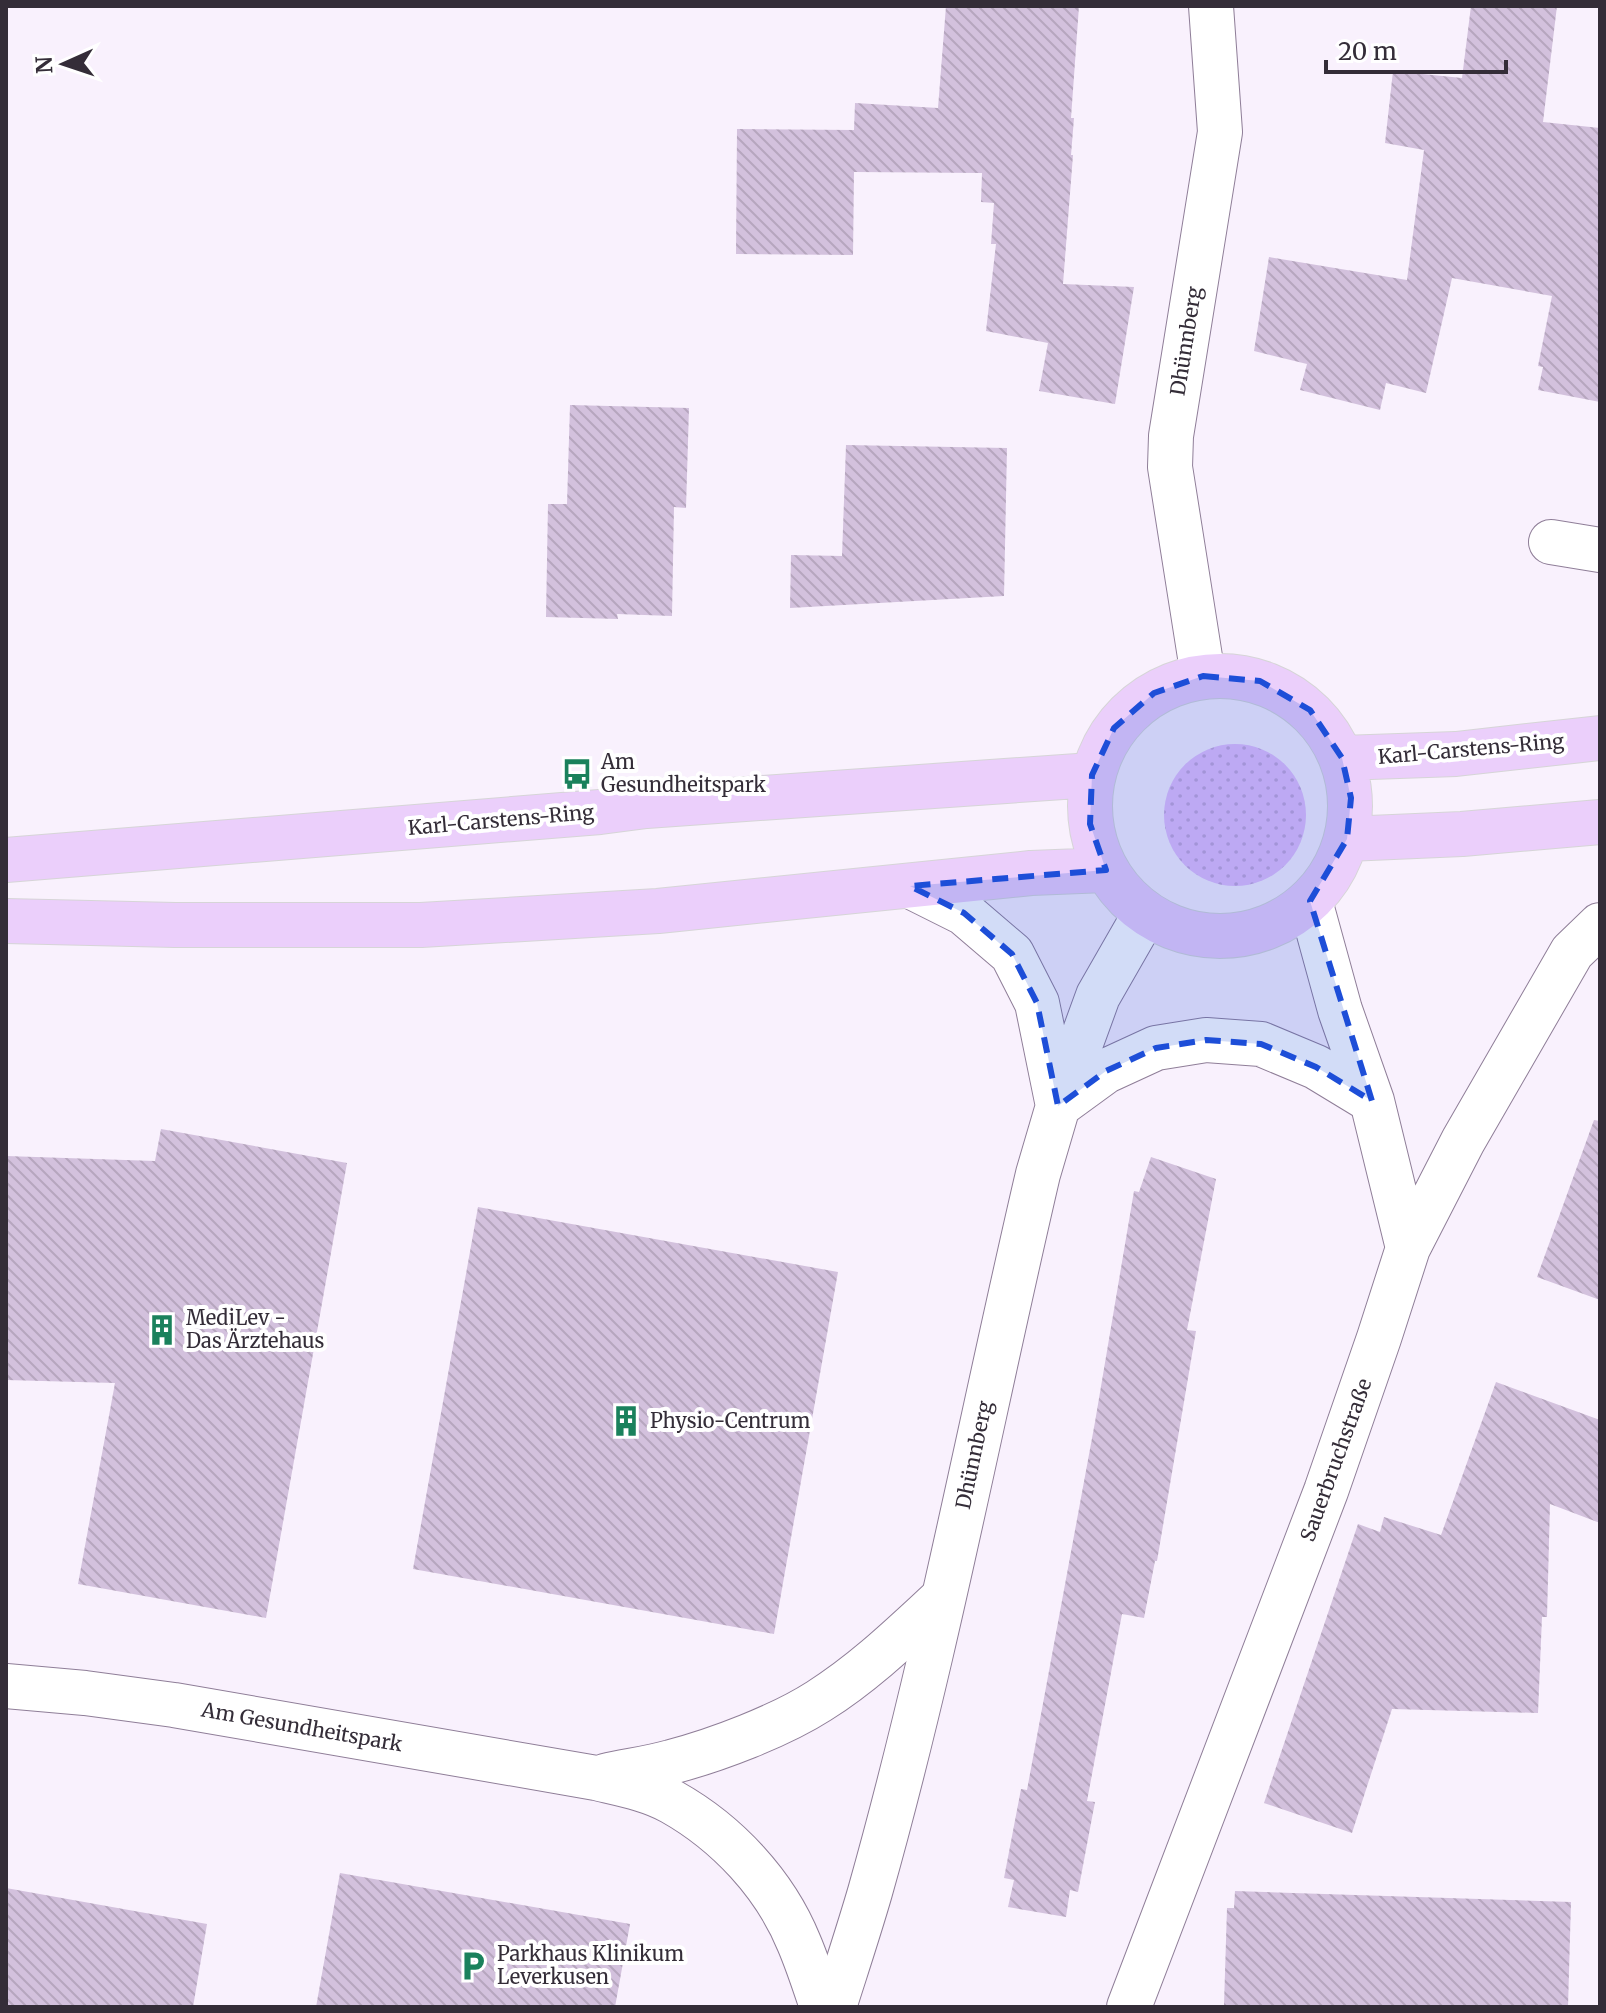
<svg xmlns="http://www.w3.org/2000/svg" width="1606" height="2013" viewBox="0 0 1606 2013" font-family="Merriweather,serif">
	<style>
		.grass { fill: url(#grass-dots) }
		.building { fill: url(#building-back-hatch) }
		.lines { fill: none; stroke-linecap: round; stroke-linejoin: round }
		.minor-casing { stroke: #8f7e98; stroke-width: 46 }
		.tertiary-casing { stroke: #8f7e98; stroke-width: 46 }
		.primary-casing { stroke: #d6d5d7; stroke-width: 46 }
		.minor { stroke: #fff; stroke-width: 44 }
		.tertiary { stroke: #fff; stroke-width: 44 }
		.primary { stroke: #ebcffb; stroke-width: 44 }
		.marked { fill: #1d4ed8; fill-opacity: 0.2; stroke: #1d4ed8; stroke-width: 6; stroke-dasharray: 16 10; stroke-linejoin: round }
		.labels { text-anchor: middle; stroke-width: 8; stroke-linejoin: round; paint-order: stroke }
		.street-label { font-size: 20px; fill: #342d38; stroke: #fff }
		.poi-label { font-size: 20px; fill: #342d38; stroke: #fff; text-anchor: start }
	</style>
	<defs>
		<pattern id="grass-dots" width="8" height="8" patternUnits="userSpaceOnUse" patternTransform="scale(2)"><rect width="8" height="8" fill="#e5c0fb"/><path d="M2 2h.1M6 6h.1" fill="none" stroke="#c5a5d8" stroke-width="1.8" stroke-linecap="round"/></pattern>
		<pattern id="building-back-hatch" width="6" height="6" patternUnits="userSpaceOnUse" patternTransform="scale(2)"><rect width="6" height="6" fill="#d3c1dd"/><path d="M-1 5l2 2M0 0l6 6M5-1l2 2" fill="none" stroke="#b6a6be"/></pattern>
	</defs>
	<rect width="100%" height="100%" fill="#f9f1fd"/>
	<!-- grass -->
	<path class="grass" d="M1164 815a71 71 0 1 1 142 0a71 71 0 1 1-142 0Z"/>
	<!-- building -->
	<path class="building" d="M 946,6 L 1079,6 L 1071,118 L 1074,118 L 1071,155 L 1073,155 L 1063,284 L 1134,287 L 1115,404 L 1039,391 L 1048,343 L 986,331 L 996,244 L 991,244 L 994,203 L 981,202 L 982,173 L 854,172 L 853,255 L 736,254 L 737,129 L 854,130 L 855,103 L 938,108 Z
		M 1471,6 L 1557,6 L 1543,122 L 1600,128 L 1600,402 L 1538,390 L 1543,367 L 1538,366 L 1552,296 L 1452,278 L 1426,393 L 1386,383 L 1380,410 L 1300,390 L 1307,364 L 1254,351 L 1269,257 L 1407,280 L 1424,150 L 1385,143 L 1393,71 L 1462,78 Z
		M 570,405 L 689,408 L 686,508 L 674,507 L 672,616 L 617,614 L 618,619 L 546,617 L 548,504 L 567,504 Z
		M 846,445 L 1007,448 L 1004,596 L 790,608 L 791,555 L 842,556 Z
		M 1594,1120 L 1600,1121 L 1600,1300 L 1537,1277 Z
		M 161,1129 L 347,1163 L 266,1618 L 78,1584 L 115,1383 L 6,1380 L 6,1156 L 155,1161 Z
		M 1151,1157 L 1216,1179 L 1187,1330 L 1196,1331 L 1157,1561 L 1155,1561 L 1144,1618 L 1122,1614 L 1087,1801 L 1095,1802 L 1078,1892 L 1070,1890 L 1066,1917 L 1008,1907 L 1014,1880 L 1004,1878 L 1021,1789 L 1027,1790 L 1095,1422 L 1134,1191 L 1139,1192 Z
		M 478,1207 L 838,1272 L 774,1634 L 413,1569 Z
		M 1496,1382 L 1600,1420 L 1600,1523 L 1550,1504 L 1547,1617 L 1542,1617 L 1538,1713 L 1392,1709 L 1352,1833 L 1264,1803 L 1358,1524 L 1380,1532 L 1384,1517 L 1441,1535 Z
		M 340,1873 L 630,1924 L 615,2007 L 316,2007 Z
		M 6,1888 L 207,1924 L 193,2007 L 6,2007 Z
		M 1235,1891 L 1571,1902 L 1568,2007 L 1224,2005 L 1227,1908 L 1234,1908 Z"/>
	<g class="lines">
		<defs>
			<path id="minor" d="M 1551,542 L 1600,550
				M 6,1686 L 85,1693 L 174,1705 L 596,1778 C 621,1784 649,1789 672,1802 C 727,1833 775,1884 799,1943 C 808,1964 815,1986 822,2007
				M 605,1776 C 627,1771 650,1768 671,1762 C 717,1750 780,1726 819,1701 C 865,1672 904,1634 943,1598"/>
			<path id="tertiary" d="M 1203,676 L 1170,467 L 1171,436 L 1220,132 L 1211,6
				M 910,886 L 964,913 L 1012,954 L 1037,1003 L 1058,1106
				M 1310,901 L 1340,1010 L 1372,1101 L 1408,1248
				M 1058,1106 L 1106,1071 L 1156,1048 L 1206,1040 L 1261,1044 L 1316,1067 L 1372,1101
				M 834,2007 C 846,1969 859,1930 870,1892 C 937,1655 982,1413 1038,1174 L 1058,1106 L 1098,996 L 1145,914
				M 1129,2007 L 1326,1491 L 1379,1338 L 1408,1248 L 1463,1141 L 1572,952 L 1600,925"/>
			<path id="primary" d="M1090 806a130 130 0 1 1 260 0a130 130 0 1 1-260 0Z
				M 1342,758 L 1456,754 L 1600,738
				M 1347,839 L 1462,834 L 1600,822
				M 6,860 L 600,812 L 646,806 L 1092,775
				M 6,921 L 175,925 L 421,925 L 658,911 L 1031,873 L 1106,870"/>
		</defs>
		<!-- minor casing -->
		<use href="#minor" class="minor-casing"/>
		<!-- tertiary casing -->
		<use href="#tertiary" class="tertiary-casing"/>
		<!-- primary casing -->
		<use href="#primary" class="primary-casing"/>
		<!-- minor -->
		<use href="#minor" class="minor"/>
		<!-- tertiary -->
		<use href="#tertiary" class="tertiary"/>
		<!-- primary -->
		<use href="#primary" class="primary"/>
	</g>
	<!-- marked area -->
	<path class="marked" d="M 1203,676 L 1260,681 L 1310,710 L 1342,758 L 1351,798 L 1347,839 L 1310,901 L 1372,1101 L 1316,1067 L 1261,1044 L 1206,1040 L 1156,1048 L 1106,1071 L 1058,1106 L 1037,1003 L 1012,954 L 964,913 L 910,886 L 1106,870 L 1090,824 L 1092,775 L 1114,728 L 1154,693 Z"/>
	<!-- icons -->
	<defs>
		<symbol id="bus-bare" viewBox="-9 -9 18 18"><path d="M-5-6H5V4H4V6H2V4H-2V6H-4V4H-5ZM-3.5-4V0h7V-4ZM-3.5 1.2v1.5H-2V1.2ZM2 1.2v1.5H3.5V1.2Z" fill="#1a815c" stroke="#fff" stroke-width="2.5" paint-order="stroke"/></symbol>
		<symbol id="building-bare" viewBox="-9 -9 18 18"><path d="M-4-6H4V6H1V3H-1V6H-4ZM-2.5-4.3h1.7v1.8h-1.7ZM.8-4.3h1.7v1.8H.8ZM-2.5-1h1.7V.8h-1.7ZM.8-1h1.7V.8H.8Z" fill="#1a815c" stroke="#fff" stroke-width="2.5" paint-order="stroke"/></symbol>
		<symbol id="parking-bare" viewBox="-9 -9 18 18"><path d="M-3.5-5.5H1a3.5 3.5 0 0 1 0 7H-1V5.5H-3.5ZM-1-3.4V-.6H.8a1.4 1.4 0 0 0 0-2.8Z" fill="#1a815c" stroke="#fff" stroke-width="2.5" paint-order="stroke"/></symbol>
	</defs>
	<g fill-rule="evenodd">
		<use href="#bus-bare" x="555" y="752" width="44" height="44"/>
		<use href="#building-bare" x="140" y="1308" width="44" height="44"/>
		<use href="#building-bare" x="604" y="1399" width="44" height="44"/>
		<use href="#parking-bare" x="451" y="1944" width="44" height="44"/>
	</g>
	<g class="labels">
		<!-- street labels -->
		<g class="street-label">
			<text transform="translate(1186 341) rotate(-81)" y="7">Dhünnberg</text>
			<text transform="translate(1471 749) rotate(-5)" y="7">Karl-Carstens-Ring</text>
			<text transform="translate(501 820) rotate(-5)" y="7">Karl-Carstens-Ring</text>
			<text transform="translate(974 1455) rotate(-78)" y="7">Dhünnberg</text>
			<text transform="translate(1336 1460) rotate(-70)" y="7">Sauerbruchstraße</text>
			<text transform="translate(302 1727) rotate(10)" y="7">Am Gesundheitspark</text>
		</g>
		<!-- poi labels -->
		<g class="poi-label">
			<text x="601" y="769">Am<tspan x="601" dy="23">Gesundheitspark</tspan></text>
			<text x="186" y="1325">MediLev -<tspan x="186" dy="23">Das Ärztehaus</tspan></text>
			<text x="650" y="1428">Physio-Centrum</text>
			<text x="497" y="1961">Parkhaus Klinikum<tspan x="497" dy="23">Leverkusen</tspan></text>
		</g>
	</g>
	<!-- border -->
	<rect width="1606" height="2013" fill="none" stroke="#342d38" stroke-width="16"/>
	<!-- north arrow -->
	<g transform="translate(64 64) rotate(267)" stroke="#ffffff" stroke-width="6" paint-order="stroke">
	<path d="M0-6L14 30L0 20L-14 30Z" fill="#342d38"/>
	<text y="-12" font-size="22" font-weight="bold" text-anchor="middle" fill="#342d38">N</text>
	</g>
	<!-- scale -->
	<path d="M1326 60v12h180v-12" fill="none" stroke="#342d38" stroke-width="4"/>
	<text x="1338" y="60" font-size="24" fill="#342d38" stroke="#ffffff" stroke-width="6" paint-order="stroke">20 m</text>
</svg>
